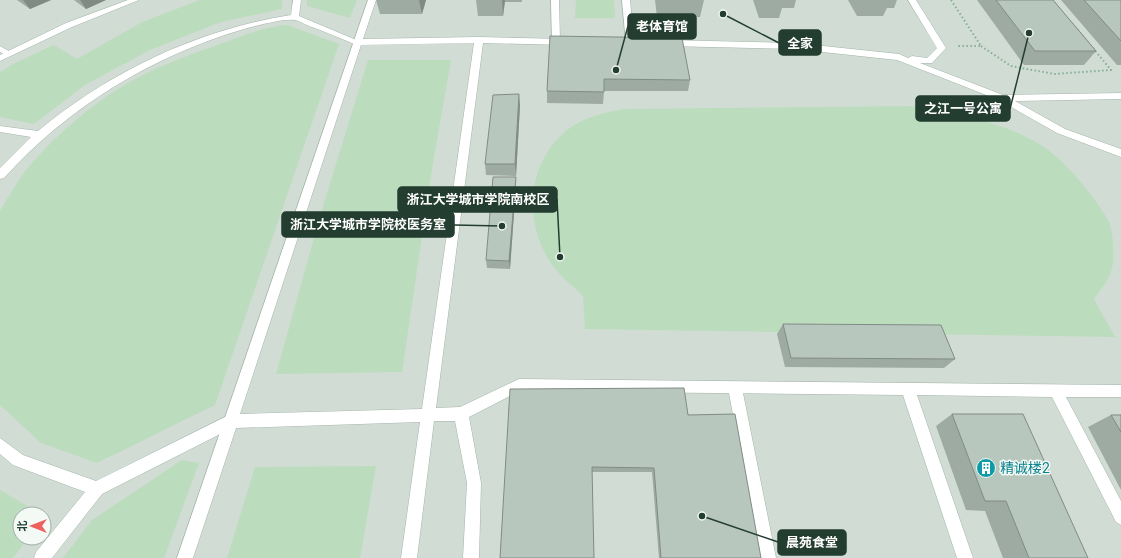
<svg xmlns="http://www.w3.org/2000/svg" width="1121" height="558" viewBox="0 0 1121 558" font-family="Roboto,'Noto Sans SC',sans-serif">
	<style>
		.built { fill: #d1dcd4; fill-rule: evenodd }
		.green { fill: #bcddbd }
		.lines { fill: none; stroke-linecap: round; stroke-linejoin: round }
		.lane-casing { stroke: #a5b4ab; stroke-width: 1 }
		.street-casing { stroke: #a5b4ab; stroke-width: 1 }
		.path { stroke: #84af97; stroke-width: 2; stroke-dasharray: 1.5 2.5; stroke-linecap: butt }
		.lane { fill: #fff; fill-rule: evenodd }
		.street { fill: #fff; fill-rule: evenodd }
		.wall { fill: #9eaba3 }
		.shaded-wall { fill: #818b85 }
		.building { fill: #b8c7be; stroke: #818b85 }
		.labels { text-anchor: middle; stroke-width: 3; stroke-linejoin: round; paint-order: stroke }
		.near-culture-label { font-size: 14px; fill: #0d838f; stroke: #f3f9f4; text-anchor: start }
		.leader { fill: none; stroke: #233d30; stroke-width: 1.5 }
		.callout-dot { fill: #233d30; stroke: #f3f9f4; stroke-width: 1.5 }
		.callout { fill: #233d30; stroke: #233d30; stroke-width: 1.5 }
		.callout-label { font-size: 13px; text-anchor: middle; font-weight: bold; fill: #fff }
	</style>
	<rect width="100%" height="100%" fill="#e2ece5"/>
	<!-- built -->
	<path class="built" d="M 0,0 L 1121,0 L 1121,558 L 0,558 ZM 20,514 L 44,514 L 44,538 L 20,538 Z"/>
	<!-- green -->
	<path class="green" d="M 200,0 L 282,0 L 282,9 L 221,22 L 150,50 L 85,85 L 34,124 L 0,117 L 0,72 L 17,62 L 54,45 L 77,59 L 142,22 Z
		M 307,0 L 357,0 L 350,18 L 307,6 Z
		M 576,0 L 614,0 L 615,18 L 575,18 Z
		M 287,25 L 339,44 L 215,405 L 97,463 L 41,443 L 0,405 L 0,211 L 3,206 C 10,194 18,181 26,170 C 53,138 91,104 128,83 C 156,67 186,56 217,45 C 240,37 262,27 287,25 Z
		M 368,60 L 451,60 L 432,169 L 402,372 L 276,374 L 321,213 Z
		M 922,106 C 961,115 1001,122 1036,142 C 1062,156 1095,196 1109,222 C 1113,231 1115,258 1112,268 C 1109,280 1101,289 1094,299 L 1115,337 L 585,329 L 583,296 C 573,286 560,276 552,265 C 523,223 526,164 567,130 C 582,118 605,112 624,109 Z
		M 182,460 L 199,463 L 164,558 L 63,558 L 92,520 Z
		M 376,466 L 360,558 L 227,558 L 255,467 Z
		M 0,490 L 41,514 L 20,514 L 20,538 L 28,538 L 13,558 L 0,558 Z"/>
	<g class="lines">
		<defs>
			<path id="lane" d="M 293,0 L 301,0 L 299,16 L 361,42 L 360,44 L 354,44 C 340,38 326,32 312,27 C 306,25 300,21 295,20 C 284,18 255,26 244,29 C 152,56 68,107 4,178 L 0,179 L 0,168 L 31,137 L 0,132 L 0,126 L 38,131 C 109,72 199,29 291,15 Z
				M 551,0 L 559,0 L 560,41 L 556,44 L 552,41 Z
				M 622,0 L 630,0 L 634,43 L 630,46 L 626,43 Z
				M 0,46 L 12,53 L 8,56 L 0,52 Z
				M 735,382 L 740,384 L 742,388 L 776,558 L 760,558 L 728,388 L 730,384 Z
				M 231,414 L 236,416 L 238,421 L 236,426 L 102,494 L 52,558 L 34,558 L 36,552 L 85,492 L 13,465 L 0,454 L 0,438 L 23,455 L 96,481 Z"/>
			<path id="street" d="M 128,0 L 139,0 L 72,27 L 0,61 L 0,55 L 66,23 Z
				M 368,0 L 376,0 L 363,39 L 479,37 L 565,39 L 569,42 L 565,45 L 483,43 L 436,408 L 460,407 L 519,379 L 1121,385 L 1121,397 L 1066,397 L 1121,501 L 1121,525 L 1116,522 L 1052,397 L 917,395 L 973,558 L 957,558 L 903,395 L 520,391 L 469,417 L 481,483 L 479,558 L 463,558 L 467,483 L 455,421 L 434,421 L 417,558 L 401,558 L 420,422 L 236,428 L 193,558 L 177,558 ZM 474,43 L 422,409 L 240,414 L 361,45 Z
				M 908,0 L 916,0 L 946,48 L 932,63 L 920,63 L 1003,95 L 1121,93 L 1121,99 L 1015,101 L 1065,129 L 1121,149 L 1121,157 L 1057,133 L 999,100 L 897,60 L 795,49 L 667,46 L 663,43 L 667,40 L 795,43 L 899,54 L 908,58 L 912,56 L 927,58 L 937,48 Z"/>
		</defs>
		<!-- lane casing -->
		<use href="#lane" class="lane-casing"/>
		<!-- street casing -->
		<use href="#street" class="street-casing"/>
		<!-- path -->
		<path class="path" d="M 951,0 L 981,46 L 956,46
			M 981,46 L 1011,66 L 1054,74 L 1111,70 L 1073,24"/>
		<!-- lane -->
		<use href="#lane" class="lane"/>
		<!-- street -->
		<use href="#street" class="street"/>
	</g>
	<!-- wall -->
	<path class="wall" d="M 17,0 L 51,0 L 30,9 Z
		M 74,0 L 106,0 L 86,9 Z
		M 376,0 L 426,0 L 422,14 L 380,14 Z
		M 476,0 L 522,0 L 522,2 L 505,2 L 503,16 L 478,16 Z
		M 655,0 L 704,0 L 700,17 L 657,17 Z
		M 753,0 L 796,0 L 794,8 L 782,8 L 779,18 L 759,18 Z
		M 848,0 L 897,0 L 894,8 L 887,8 L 883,16 L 857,16 Z
		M 977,0 L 1053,0 L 1096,51 L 1084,65 L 1024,65 Z
		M 1061,0 L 1121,0 L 1121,65 L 1117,65 Z
		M 550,36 L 690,80 L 688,91 L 604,91 L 603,104 L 547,103 L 547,91 Z
		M 520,105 L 516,176 L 486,175 L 485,164 Z
		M 516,177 L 516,185 L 510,269 L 487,268 L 486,260 Z
		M 783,324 L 955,359 L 944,368 L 785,367 L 777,334 Z
		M 510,389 L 688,415 L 761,558 L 659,558 L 652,472 L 592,472 Z
		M 952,414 L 1088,558 L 1003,558 L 985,511 L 966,510 L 936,426 Z
		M 1111,415 L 1121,415 L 1121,490 L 1088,427 Z"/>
	<!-- shaded-wall -->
	<path class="shaded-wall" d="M 23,0 L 51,0 L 30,9 Z
		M 80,0 L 106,0 L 86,9 Z
		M 419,0 L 426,0 L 422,14 Z
		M 502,0 L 505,0 L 503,16 Z
		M 519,94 L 520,105 L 516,176 L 515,164 Z
		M 516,177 L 516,185 L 510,269 L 509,261 Z"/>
	<!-- building -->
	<path class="building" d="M 996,0 L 1053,0 L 1096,51 L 1035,51 Z
		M 1084,0 L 1121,0 L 1121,41 Z
		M 550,36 L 682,38 L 690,80 L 604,79 L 604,92 L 547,91 Z
		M 519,94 L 515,164 L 485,164 L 493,95 Z
		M 493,177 L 516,177 L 509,261 L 486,260 Z
		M 783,324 L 941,325 L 955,359 L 791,358 Z
		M 684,388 L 688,415 L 735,414 L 761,558 L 661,558 L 654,468 L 592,467 L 594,558 L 500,558 L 510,389 Z
		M 952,414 L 1023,414 L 1088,558 L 1029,558 L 1006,501 L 985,501 Z
		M 1111,415 L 1121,415 L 1121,432 Z"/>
	<!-- icons -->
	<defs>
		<symbol id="building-disc" viewBox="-11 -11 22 22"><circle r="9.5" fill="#0f9aa8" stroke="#f3f9f4"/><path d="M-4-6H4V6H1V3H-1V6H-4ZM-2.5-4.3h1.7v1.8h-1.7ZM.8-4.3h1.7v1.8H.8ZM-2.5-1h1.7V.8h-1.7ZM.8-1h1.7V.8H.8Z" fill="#fff"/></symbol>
	</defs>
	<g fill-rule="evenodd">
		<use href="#building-disc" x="975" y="457" width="22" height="22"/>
	</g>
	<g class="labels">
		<!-- near-culture labels -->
		<g class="near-culture-label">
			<text x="1000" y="473">精诚楼2</text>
		</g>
	</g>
	<!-- callouts -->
	<path class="leader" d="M616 70L628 26M723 14L779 43M1029 33L1010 109M560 257L557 199M502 226L454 225M702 516L778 542"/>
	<g class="callout-dot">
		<circle cx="616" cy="70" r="4"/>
		<circle cx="723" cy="14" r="4"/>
		<circle cx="1029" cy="33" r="4"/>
		<circle cx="560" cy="257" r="4"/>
		<circle cx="502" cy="226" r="4"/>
		<circle cx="702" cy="516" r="4"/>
	</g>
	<g class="callout">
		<rect x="628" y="14" width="68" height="25" rx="4"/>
		<rect x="779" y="30" width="42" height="25" rx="4"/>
		<rect x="916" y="96" width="94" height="25" rx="4"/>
		<rect x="398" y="187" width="159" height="25" rx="4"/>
		<rect x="282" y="212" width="172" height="25" rx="4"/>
		<rect x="778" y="530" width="68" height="25" rx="4"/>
	</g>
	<g class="callout-label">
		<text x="662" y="31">老体育馆</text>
		<text x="800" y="48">全家</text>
		<text x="963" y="113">之江一号公寓</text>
		<text x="478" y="204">浙江大学城市学院南校区</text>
		<text x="368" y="229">浙江大学城市学院校医务室</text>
		<text x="812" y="547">晨苑食堂</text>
	</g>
	<!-- north arrow -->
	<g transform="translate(32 526) rotate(270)"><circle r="19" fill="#f3f9f4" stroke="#a0aea6"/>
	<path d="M0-3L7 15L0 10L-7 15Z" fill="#ee605e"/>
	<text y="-6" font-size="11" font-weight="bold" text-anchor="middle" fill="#233d30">北</text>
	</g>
</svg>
